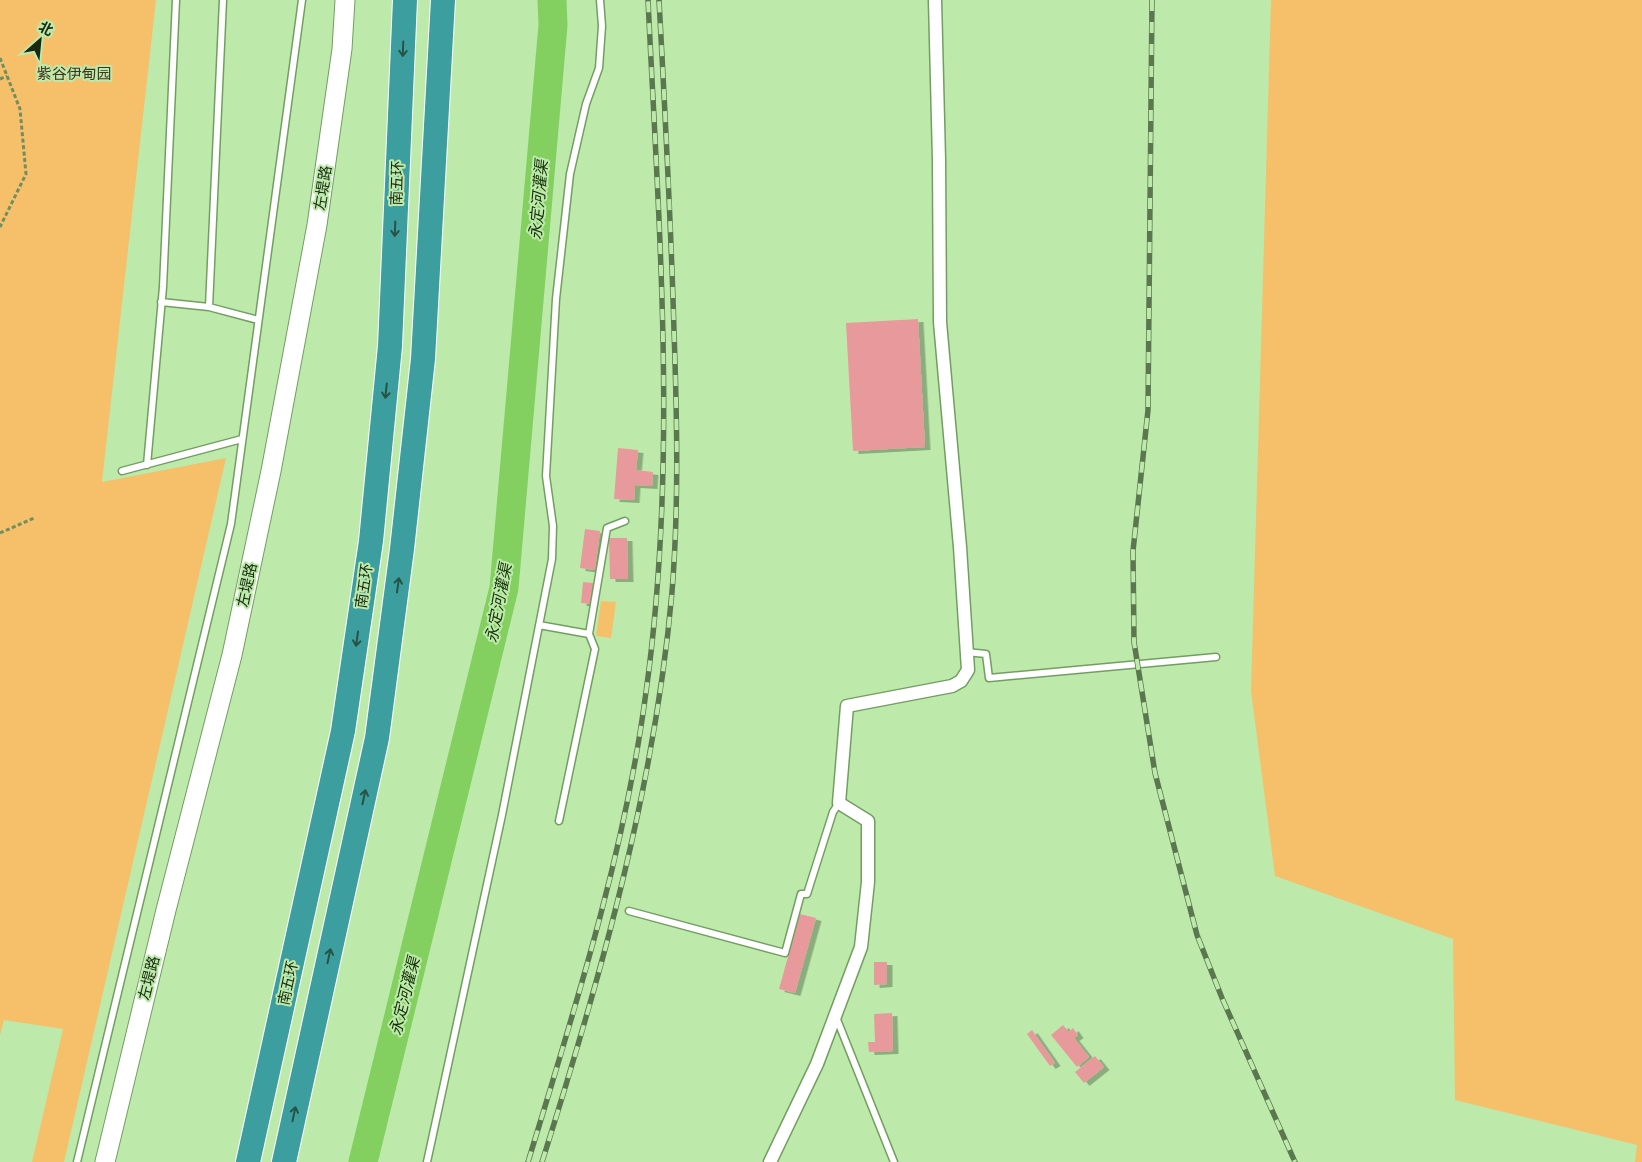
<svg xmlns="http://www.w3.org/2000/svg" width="1642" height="1162" viewBox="0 0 1642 1162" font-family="'Fira Sans','Noto Sans SC',sans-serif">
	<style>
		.green { fill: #f6bf69 }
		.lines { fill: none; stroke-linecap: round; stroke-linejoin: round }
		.river { stroke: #83d061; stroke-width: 29 }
		.building { fill: #e8999c; filter: url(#shadow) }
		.service-casing { stroke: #739e62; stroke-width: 9 }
		.minor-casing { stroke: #739e62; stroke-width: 15 }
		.secondary-casing { stroke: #739e62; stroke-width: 21 }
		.motorway-casing { stroke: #fff; stroke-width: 26 }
		.path { stroke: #6f8f62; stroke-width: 3; stroke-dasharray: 4 2.5; stroke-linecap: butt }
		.service { stroke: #fff; stroke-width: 6 }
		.minor { stroke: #fff; stroke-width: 12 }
		.secondary { stroke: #fff; stroke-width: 19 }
		.motorway { stroke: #3d9ea0; stroke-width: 24 }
		.rail-casing { stroke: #5b774f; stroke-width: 5.5 }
		.rail { stroke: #bdeaab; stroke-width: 4; stroke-dasharray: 11; stroke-linecap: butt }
		.oneway { stroke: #265344 }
		.labels { text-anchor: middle; stroke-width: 4; stroke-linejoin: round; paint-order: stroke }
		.park-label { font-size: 15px; fill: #41341f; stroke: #bdeaab }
		.street-label { font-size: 15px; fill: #192a12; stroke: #bdeaab }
		.water-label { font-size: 16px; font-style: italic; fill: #163307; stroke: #bdeaab }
	</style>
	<defs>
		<filter id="shadow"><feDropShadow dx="5.5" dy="3" stdDeviation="0" flood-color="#0004"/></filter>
	</defs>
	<rect width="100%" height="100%" fill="#bdeaab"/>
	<!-- green -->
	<path class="green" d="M 0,0 L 156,0 L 102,482 L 226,458 L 64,1162 L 32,1162 L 63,1029 L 4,1020 L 0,1035 Z
		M 1271,0 L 1642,0 L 1642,1162 L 1635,1162 L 1637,1145 L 1455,1100 L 1453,939 L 1275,876 L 1251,691 Z
		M 601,601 L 616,602 L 611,638 L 596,636 Z"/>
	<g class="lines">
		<!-- river -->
		<path class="river" d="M 363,1162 L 504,588 L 553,25 L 552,0"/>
	</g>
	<!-- building -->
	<path class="building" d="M 918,319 L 925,447 L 853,451 L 846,323 Z
		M 618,448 L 638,450 L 636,470 L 653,472 L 652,486 L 635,485 L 634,500 L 614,499 Z
		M 585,529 L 600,531 L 595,570 L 580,568 Z
		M 609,538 L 627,538 L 628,579 L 610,579 Z
		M 583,582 L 593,583 L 592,604 L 581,603 Z
		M 800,914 L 816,918 L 795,993 L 779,989 Z
		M 874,962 L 887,962 L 887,984 L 874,985 Z
		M 892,1013 L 893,1051 L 869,1052 L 868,1042 L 875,1042 L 874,1014 Z
		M 1063,1025 L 1069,1032 L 1073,1028 L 1078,1035 L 1074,1038 L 1089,1057 L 1077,1067 L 1051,1035 Z
		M 1032,1030 L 1055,1063 L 1050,1066 L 1027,1034 Z
		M 1095,1056 L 1104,1067 L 1084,1083 L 1075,1072 Z"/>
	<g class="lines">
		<defs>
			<path id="service" d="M 223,0 L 209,307 L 258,320
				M 161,302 L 209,307
				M 147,465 L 163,287 L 176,0
				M 122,471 L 242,439
				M 539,625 L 589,634
				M 966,652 L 986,654 L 989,678 L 1216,657
				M 559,821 L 595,649 L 589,634 L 607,528 L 625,521
				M 629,911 L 785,953 L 801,894 L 807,894 L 833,812 L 839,803
				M 836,1017 L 894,1162
				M 77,1162 L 231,524 L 302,0
				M 427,1162 L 502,815 L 552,559 L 553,526 L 546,476 L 556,299 L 570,174 L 586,104 L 599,68 L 602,26 L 600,0"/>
			<path id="minor" d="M 770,1162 L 817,1064 L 861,947 L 868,882 L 868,821 L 839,803 L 847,706 L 952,686 L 961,681 L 968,670 L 960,547 L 940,322 L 939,160 L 935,0"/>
			<path id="secondary" d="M 105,1162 L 166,910 L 232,655 L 271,471 L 317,225 L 342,49 L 345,0"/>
			<path id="motorway" d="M 248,1162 L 343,731 L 371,541 L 390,346 L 405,0
				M 284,1162 L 377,738 L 402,549 L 423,359 L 443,0"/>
		</defs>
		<!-- service casing -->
		<use href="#service" class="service-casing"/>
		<!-- minor casing -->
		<use href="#minor" class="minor-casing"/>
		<!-- secondary casing -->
		<use href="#secondary" class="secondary-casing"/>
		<!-- motorway casing -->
		<use href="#motorway" class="motorway-casing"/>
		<!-- path -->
		<path class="path" d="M 0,58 L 20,109 L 26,174 L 0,227
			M 0,79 L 7,76
			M 0,533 L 34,518"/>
		<!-- service -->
		<use href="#service" class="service"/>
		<!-- minor -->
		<use href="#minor" class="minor"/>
		<!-- secondary -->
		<use href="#secondary" class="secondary"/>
		<!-- motorway -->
		<use href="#motorway" class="motorway"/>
		<defs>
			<path id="rail" d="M 1152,0 L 1148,410 L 1133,551 L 1134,642 L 1155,773 L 1197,935 L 1222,998 L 1295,1162
				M 528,1162 C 575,1008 625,852 646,692 C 678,463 659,230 648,0
				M 542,1162 C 601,976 655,786 672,592 C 679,505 677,418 674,331 C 671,221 665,110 659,0"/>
		</defs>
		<!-- rail casing -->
		<use href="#rail" class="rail-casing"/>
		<!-- rail -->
		<use href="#rail" class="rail"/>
	</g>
	<!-- one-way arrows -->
	<defs><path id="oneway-shaft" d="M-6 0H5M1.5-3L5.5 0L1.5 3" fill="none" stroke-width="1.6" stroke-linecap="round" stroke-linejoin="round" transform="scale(1.25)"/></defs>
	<g class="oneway">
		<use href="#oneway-shaft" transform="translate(403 49) rotate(92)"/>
		<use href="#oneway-shaft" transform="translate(395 229) rotate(92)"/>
		<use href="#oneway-shaft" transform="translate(386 391) rotate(96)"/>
		<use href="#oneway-shaft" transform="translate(398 585) rotate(-82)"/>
		<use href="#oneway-shaft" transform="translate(357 639) rotate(98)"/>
		<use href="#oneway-shaft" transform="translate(364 797) rotate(-78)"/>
		<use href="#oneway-shaft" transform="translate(329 956) rotate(-78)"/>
		<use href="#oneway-shaft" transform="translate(294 1114) rotate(-78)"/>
	</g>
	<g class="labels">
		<!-- park labels -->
		<g class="park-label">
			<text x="74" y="79">紫谷伊甸园</text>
		</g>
		<!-- street labels -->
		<g class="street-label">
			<text transform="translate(397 183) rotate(-88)" y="5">南五环</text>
			<text transform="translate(323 188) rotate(-81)" y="5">左堤路</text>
			<text transform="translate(247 585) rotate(-78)" y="5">左堤路</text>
			<text transform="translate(364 586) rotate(-82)" y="5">南五环</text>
			<text transform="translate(149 978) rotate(-76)" y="5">左堤路</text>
			<text transform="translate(288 983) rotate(-78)" y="5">南五环</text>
		</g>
		<!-- water labels -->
		<g class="water-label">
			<text transform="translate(538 200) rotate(-85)" y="6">永定河灌渠</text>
			<text transform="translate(498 603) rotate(-79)" y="6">永定河灌渠</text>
			<text transform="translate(404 996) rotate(-76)" y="6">永定河灌渠</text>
		</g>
	</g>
	<!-- north arrow -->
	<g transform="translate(40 40) rotate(27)" stroke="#bdeaab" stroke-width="4" paint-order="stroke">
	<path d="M0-4L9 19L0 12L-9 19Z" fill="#192a12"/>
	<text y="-8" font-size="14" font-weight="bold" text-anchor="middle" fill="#192a12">北</text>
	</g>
</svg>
